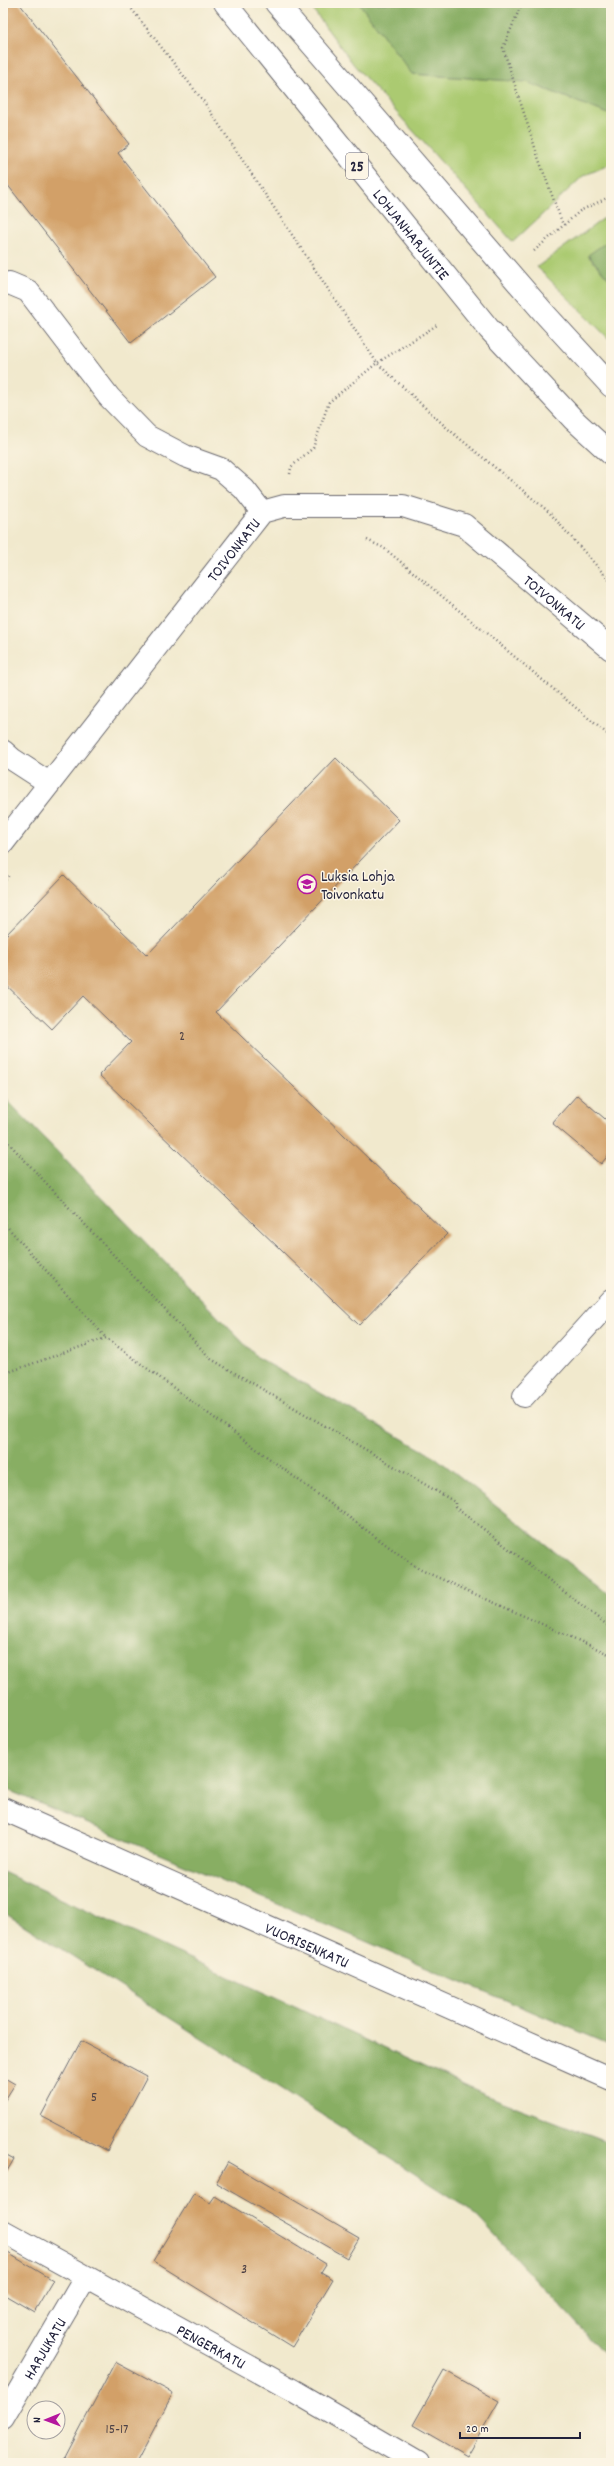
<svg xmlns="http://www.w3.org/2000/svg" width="614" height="2466" viewBox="0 0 614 2466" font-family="Dekko,sans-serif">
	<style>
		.green { fill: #abca71; stroke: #667656 }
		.forest { fill: #88ae63; stroke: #55684f }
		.building { fill: #d2a067 }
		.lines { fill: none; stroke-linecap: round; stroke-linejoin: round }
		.minor-casing { stroke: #6a686e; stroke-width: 24 }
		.highway-casing { stroke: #6a686e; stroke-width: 24 }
		.path { stroke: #6a686e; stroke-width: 2.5; stroke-dasharray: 1 3; stroke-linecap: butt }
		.minor { stroke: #fff; stroke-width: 22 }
		.highway { stroke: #fff; stroke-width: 22 }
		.labels { text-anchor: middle; stroke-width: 3; stroke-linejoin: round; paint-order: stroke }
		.number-label { font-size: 14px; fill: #4e4246 }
		.shield { fill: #fcf5e5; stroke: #63616e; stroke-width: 1 }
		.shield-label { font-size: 15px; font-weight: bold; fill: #22223b }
		.street-label { font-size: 16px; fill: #22223b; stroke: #fcf5e5 }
		.poi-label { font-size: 16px; fill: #22223b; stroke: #fcf5e5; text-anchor: start }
	</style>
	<rect width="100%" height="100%" fill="#fcf5e5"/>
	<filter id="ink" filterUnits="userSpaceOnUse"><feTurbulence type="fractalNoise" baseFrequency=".025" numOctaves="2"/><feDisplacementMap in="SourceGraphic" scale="8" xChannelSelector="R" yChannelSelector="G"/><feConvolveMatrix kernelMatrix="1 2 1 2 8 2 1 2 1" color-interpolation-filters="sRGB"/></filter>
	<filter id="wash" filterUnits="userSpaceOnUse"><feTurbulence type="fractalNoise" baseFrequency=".012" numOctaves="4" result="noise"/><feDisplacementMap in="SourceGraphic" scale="16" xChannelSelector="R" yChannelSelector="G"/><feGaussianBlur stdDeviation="0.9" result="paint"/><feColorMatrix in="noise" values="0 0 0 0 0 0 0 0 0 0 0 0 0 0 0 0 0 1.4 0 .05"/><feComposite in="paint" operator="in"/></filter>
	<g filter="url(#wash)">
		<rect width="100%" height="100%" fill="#f1e9cd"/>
		<!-- green -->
		<path class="green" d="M 308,3 L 359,3 L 412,74 L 527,82 L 611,115 L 611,164 L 583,176 L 513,242 L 354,65 Z
			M 611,213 L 611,239 L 588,256 L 611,281 L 611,341 L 537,267 Z"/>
		<!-- forest -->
		<path class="forest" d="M 359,3 L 611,3 L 611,115 L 527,82 L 412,74 Z
			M 611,239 L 611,281 L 588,255 Z
			M 3,1096 L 258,1358 L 435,1457 L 611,1596 L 611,2045 L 3,1788 Z
			M 3,1872 L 485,2095 L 611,2143 L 611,2360 L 470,2209 L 3,1912 Z"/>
		<g id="blocks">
			<!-- building -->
			<path class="building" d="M 3,3 L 19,3 L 129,144 L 118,153 L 215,277 L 131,343 L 3,179 Z
				M 336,758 L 399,820 L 216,1012 L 447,1234 L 359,1325 L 99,1075 L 131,1042 L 83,996 L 52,1029 L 3,982 L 3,938 L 64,875 L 147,955 Z
				M 577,1095 L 611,1124 L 611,1152 L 601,1164 L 552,1123 Z
				M 81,2041 L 147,2076 L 107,2151 L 41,2116 Z
				M 3,2077 L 15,2084 L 3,2103 Z
				M 3,2153 L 14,2159 L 3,2178 Z
				M 228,2162 L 359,2238 L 347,2258 L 216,2183 Z
				M 194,2193 L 210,2203 L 215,2196 L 326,2264 L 321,2272 L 333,2279 L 292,2347 L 153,2261 Z
				M 3,2250 L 53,2280 L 34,2312 L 3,2294 Z
				M 115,2362 L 173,2393 L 136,2463 L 62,2463 Z
				M 444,2370 L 499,2401 L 467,2456 L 413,2425 Z"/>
		</g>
	</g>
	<g filter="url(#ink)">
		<use href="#blocks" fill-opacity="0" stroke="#6a686e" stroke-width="1"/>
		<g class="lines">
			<defs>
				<g id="minor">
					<path d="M 3,284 L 9,283 L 28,291 L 109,397 L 147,436 L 185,456 L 221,469 L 244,489 L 262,512"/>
					<path d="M 3,751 L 12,759 L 49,783"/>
					<path id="s1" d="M 3,843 L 262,512 L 284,506 L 403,506 L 464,525 L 611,649"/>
					<path d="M 524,1396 L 611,1300"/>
					<path id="s2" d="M 3,1809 L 611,2079"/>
					<path id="s3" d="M 3,2231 L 294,2391 L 418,2463"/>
					<path id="s4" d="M 3,2418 L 85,2278"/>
				</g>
				<g id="highway">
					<path id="s5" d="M 225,3 L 489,329 L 574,420 L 611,454"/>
					<path d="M 276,3 L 545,314 L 611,386"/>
				</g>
			</defs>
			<!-- minor casing -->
			<use href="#minor" class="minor-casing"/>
			<!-- highway casing -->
			<use href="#highway" class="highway-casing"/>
			<!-- path -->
			<path class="path" d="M 127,3 L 204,102 L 377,363 L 447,428 L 549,512 L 611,582
				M 522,3 L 503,48 L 539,160 L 563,225
				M 534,251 L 580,211 L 611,196
				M 290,474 L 291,467 L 313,448 L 329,402 L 377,363 L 437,325
				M 367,540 L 384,548 L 611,737
				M 3,883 L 9,875
				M 3,1137 L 211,1359 L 455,1502 L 455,1507 L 611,1628
				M 3,1222 L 106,1338
				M 3,1374 L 106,1338 L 419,1569 L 611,1655"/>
			<!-- minor -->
			<use href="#minor" class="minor"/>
			<!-- highway -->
			<use href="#highway" class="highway"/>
		</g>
	</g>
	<!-- icons -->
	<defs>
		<symbol id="school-ring" viewBox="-11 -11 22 22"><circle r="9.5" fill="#fcf5e5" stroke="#b5179e" stroke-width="1.5"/><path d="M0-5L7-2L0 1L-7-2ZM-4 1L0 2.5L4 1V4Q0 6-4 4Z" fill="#b5179e"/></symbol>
	</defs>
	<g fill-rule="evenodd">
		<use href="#school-ring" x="296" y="873" width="22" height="22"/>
	</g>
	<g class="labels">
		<!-- number labels -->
		<g class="number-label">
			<text x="182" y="1040">2</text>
			<text x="94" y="2101">5</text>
			<text x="244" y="2273">3</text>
			<text x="117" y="2433">15-17</text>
		</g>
		<!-- shield labels -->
		<rect class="shield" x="346" y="153" width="22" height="26" rx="3"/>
		<g class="shield-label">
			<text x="357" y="171">25</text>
		</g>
		<!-- street labels -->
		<g class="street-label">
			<text dy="6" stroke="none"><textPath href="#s5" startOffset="297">LOHJANHARJUNTIE</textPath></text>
			<text dy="6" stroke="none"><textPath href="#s1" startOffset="373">TOIVONKATU</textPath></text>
			<text dy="6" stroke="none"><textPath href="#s1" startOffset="745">TOIVONKATU</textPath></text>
			<text dy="6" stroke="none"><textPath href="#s2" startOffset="333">VUORISENKATU</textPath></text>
			<text dy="6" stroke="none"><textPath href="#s3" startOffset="238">PENGERKATU</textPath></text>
			<text dy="6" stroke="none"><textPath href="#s4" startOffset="81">HARJUKATU</textPath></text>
		</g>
		<!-- poi labels -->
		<g class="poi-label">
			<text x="321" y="881">Luksia Lohja<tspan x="321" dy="18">Toivonkatu</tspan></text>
		</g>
	</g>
	<!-- margin -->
	<rect width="614" height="2466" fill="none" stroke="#fcf5e5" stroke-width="16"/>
	<!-- north arrow -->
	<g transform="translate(46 2420) rotate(269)"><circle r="19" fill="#fcf5e5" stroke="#a5a1a1"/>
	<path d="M0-3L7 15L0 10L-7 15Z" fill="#b5179e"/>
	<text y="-6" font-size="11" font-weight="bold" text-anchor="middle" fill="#22223b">N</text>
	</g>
	<!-- scale -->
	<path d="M460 2432v6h120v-6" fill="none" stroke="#22223b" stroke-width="2"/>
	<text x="466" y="2432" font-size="12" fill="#22223b" stroke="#fcf5e5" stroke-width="3" paint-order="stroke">20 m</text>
</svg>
